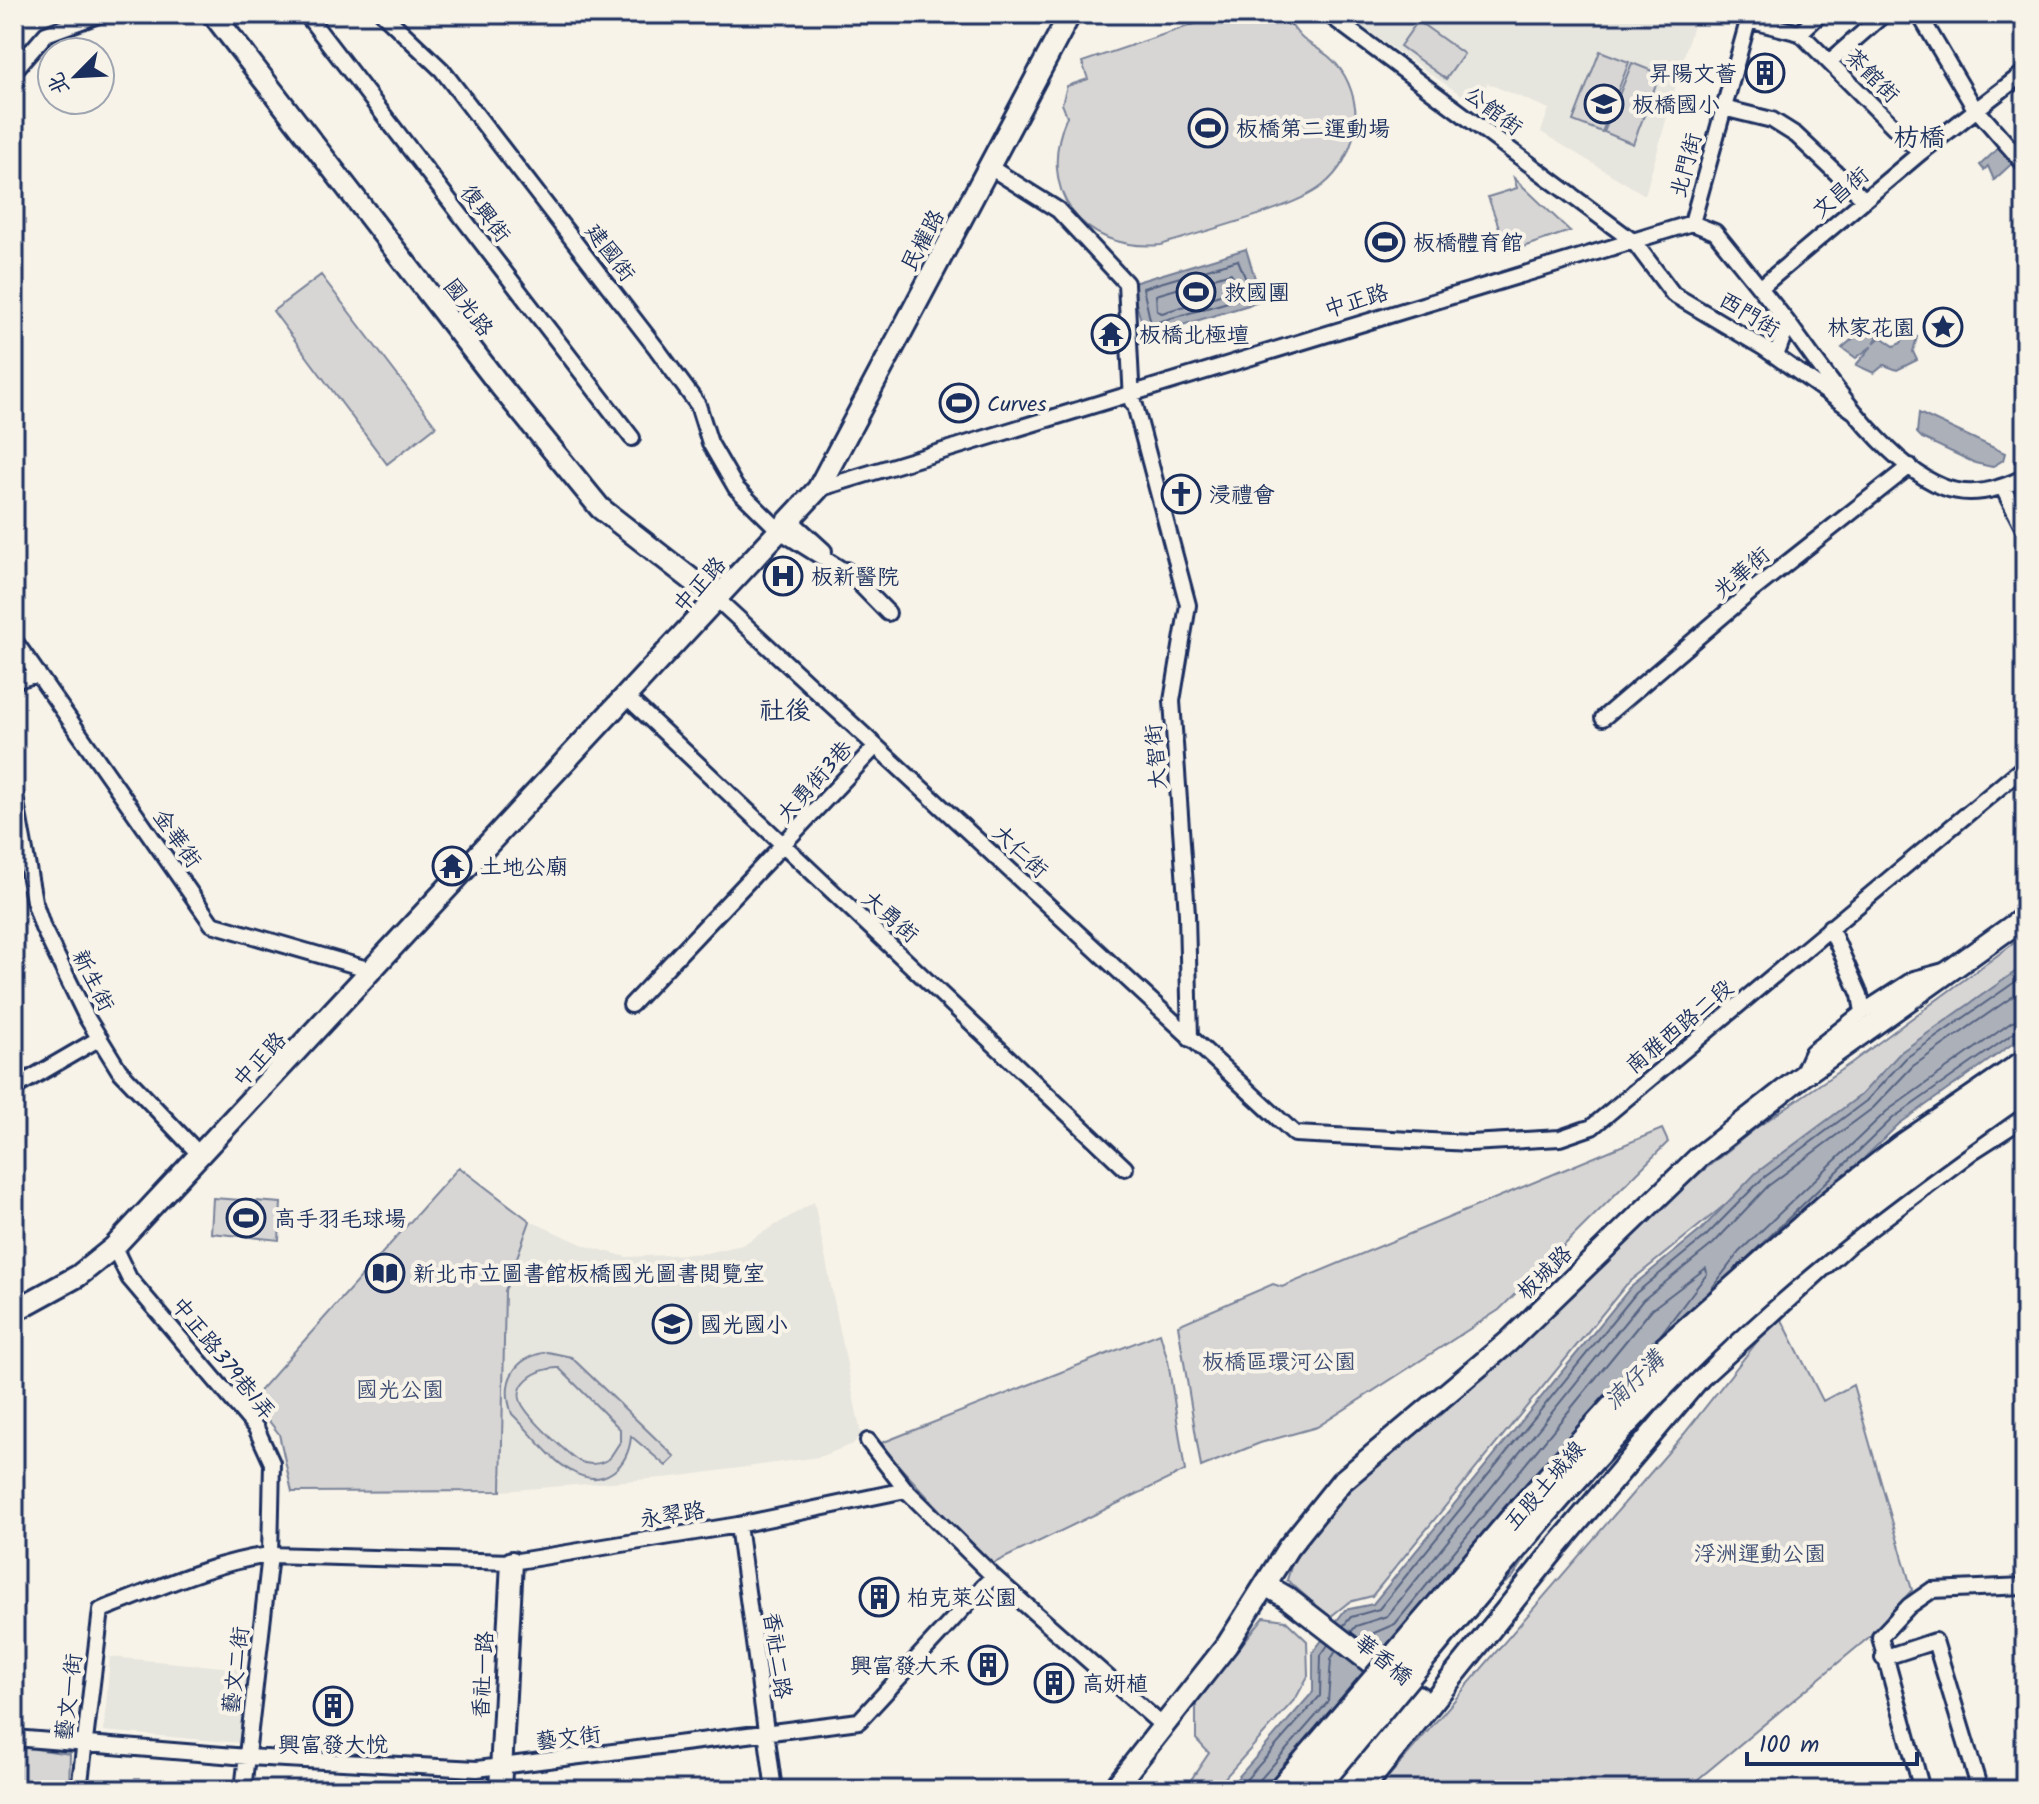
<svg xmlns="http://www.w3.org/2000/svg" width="2039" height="1804" viewBox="0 0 2039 1804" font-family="Kalam,'LXGW WenKai TC',sans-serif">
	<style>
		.built { fill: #e6e5de }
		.green { fill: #d7d6d4; stroke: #798299; stroke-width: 2; fill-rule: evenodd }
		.water { fill: #acb0b9; stroke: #727c95; stroke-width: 2 }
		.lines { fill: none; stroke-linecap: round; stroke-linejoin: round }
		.shore { stroke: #556382; stroke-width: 2 }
		.street-casing { stroke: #1b2f5e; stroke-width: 20 }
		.secondary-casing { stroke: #1b2f5e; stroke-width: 26 }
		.highway-casing { stroke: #1b2f5e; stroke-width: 32 }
		.street { stroke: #f7f3e8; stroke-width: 14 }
		.secondary { stroke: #f7f3e8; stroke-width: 20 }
		.highway { stroke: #f7f3e8; stroke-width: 26 }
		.highway-bridge-casing { stroke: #1b2f5e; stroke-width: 32; stroke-linecap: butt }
		.highway-bridge { stroke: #f7f3e8; stroke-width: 26 }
		.labels { text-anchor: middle; stroke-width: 8; stroke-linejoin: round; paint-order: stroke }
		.poi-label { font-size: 22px; fill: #1b2f5e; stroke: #f7f3e8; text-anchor: start }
		.street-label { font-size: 22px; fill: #1b2f5e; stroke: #f7f3e8 }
		.park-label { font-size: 22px; fill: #415076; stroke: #f7f3e8 }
		.water-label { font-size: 24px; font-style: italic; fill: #465679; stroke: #f7f3e8 }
		.quarter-label { font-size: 26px; fill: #1b2f5e; stroke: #f7f3e8 }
	</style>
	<rect width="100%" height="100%" fill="#f7f3e8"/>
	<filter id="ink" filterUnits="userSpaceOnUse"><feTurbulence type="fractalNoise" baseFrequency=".0125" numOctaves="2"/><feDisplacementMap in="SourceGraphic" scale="16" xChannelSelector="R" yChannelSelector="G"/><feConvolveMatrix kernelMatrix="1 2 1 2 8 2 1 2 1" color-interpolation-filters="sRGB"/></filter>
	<g filter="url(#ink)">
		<!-- built -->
		<path class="built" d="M 1343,14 L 1696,14 L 1645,195 L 1541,132 L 1549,109 L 1487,83 L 1482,103 L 1460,94 Z
			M 814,1202 L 861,1434 L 853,1444 L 819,1457 L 673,1477 L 501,1491 L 505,1291 L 530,1221 L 586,1246 L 627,1257 L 707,1253 L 742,1245 Z
			M 110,1657 L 246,1669 L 240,1743 L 104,1731 Z"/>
		<!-- green -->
		<path class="green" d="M 1224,14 L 1259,14 L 1263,21 L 1284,15 C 1290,23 1296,33 1303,39 C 1317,49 1331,55 1341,70 C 1352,86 1358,109 1355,128 C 1351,151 1341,171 1322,186 C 1294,209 1199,232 1161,245 C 1081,252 1035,190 1067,116 L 1062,104 L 1067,86 L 1088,79 L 1082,62 Z
			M 1418,21 L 1464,54 L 1446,79 L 1400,46 Z
			M 1600,51 L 1629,62 L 1602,132 L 1573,121 Z
			M 1632,63 L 1660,74 L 1633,144 L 1604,132 Z
			M 1514,178 L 1570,231 L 1508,252 L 1488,197 L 1517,188 Z
			M 321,275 L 436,426 L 387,464 L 273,311 Z
			M 2025,935 L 2025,977 L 1784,1157 L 1626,1285 L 1372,1596 L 1349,1602 L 1330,1617 L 1287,1580 L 1294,1557 L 1347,1489 L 1699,1174 L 1756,1128 L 1851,1063 Z
			M 1662,1129 L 1668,1142 L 1499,1310 L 1317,1427 L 1260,1443 L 1201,1467 L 1178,1325 L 1273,1284 L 1282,1287 Z
			M 459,1167 L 530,1221 L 505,1291 L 501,1491 L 292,1492 L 279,1434 L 252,1399 Z
			M 213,1198 L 281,1203 L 279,1240 L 211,1233 Z
			M 1779,1314 L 1823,1401 L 1853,1385 L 1912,1590 L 1868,1638 L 1685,1790 L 1377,1790 L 1684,1434 Z
			M 1160,1333 L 1168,1361 L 1185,1471 L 990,1565 L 879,1444 Z
			M 548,1352 L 571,1357 L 675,1457 L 666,1466 L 631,1436 C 629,1467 603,1490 571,1471 C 549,1459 530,1431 512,1414 C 500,1381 514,1357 548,1352 ZM 559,1368 L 620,1429 L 620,1442 L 609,1459 C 600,1464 589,1466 579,1461 C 566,1453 534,1422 525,1409 C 507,1385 538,1367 559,1368 Z
			M 1264,1617 L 1285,1620 L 1307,1641 L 1308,1676 L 1296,1698 L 1214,1790 L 1184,1790 L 1209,1753 L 1196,1739 L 1196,1702 Z
			M 14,1746 L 70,1754 L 69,1790 L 14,1790 Z"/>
		<!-- water -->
		<path class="water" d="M 2003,144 L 2007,157 L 2012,153 L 2017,159 L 1994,180 L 1988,166 L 1984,170 L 1980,165 Z
			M 1246,249 L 1262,301 L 1146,336 L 1130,284 Z
			M 1866,327 L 1878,336 L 1874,343 L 1881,337 L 1894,346 L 1901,343 L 1905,334 L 1917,337 L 1913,352 L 1917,360 L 1897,370 L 1884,365 L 1874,373 L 1856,365 L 1872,346 L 1856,358 L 1842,348 Z
			M 1919,413 L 2005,453 L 2003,460 L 1992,467 L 1975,463 L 1922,438 L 1917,433 Z
			M 2025,965 L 2025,1035 L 1899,1124 L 1810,1211 L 1574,1489 L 1512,1578 L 1490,1594 L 1330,1790 L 1227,1790 L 1313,1692 L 1313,1652 L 1345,1610 L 1373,1604 L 1630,1288 L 1701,1230 L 1756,1173 L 1861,1095 L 1901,1052 Z"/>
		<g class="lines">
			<!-- shore -->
			<path class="shore" d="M 1238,260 L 1251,292 L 1249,296 L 1151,324 L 1143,288 Z
				M 1231,273 L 1238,285 L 1236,290 L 1162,313 L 1157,311 L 1156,295 Z
				M 1744,1261 L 1893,1118 L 2017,1031 L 2025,1029
				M 1709,1292 L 1739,1252 L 1887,1111 L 2012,1022 L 2025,1019
				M 1343,1626 L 1351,1617 L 1379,1609 L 1636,1293 L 1706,1236 L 1762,1179 L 1866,1101 L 1906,1058 L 2025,975
				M 1351,1632 L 1356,1626 L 1387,1616 L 1643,1300 L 1713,1244 L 1768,1186 L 1873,1108 L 1913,1066 L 2025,988
				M 1360,1639 L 1395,1624 L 1652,1309 L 1706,1268 L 1707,1274 L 1661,1334
				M 1237,1790 L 1320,1696 L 1321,1655 L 1328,1645
				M 1251,1790 L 1328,1702 L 1331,1659 L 1336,1651"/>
			<defs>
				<path id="street" d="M 306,14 L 632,438
					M 383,14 L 442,70 L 657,349 L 698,405 L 710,443 L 736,488 L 780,531 L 852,576
					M 1328,14 L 1634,242 L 1673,294 L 1764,348 L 1855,412
					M 1919,14 L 1972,104 L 2025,165
					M 1748,20 L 1800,33 L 1920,153
					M 1800,33 L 1820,14
					M 1829,62 L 1884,14
					M 14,71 L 46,34 L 101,14
					M 1723,108 L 1772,120 L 1796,135 L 1864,199
					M 988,166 L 1058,210 L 1126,283 L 1132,402
					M 1692,223 L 1715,232 C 1739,262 1764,292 1788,323 C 1825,373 1884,464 1943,487 C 1971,498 1999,490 2025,477
					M 1692,223 L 1750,14
					M 1760,288 L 1920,153 L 2025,72
					M 1776,356 L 1788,324
					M 1132,394 L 1188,605 L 1172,701 L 1187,914 L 1190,1039
					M 2003,488 L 2025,531
					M 818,489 L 1692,223
					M 789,519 L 824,551
					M 846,570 L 888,613
					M 718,600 L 1295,1134 L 1470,1143 L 1560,1138 L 1592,1127 L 2025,766
					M 14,640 L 212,924 L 371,970
					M 14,681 L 38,674
					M 627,697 L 1125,1168
					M 1603,718 L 1753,590 L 1910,466
					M 14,791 L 34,901 L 43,928 L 87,1018 L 119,1070 L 200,1155
					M 1830,927 L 1860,995 L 1863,1012
					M 631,1005 L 876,746
					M 1801,1076 L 1812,1052 L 1863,1012 L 1914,979 L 1944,971
					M 14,1088 L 100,1038
					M 114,1247 L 129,1278 L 256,1428 L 272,1463 L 270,1555 L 243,1790
					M 868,1441 L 906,1490
					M 738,1525 L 774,1790
					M 1883,1658 L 1935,1641 L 1980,1790
					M 14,1738 L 247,1757 L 477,1769 L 859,1721 L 993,1576
					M 79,1790 L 101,1610 C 155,1590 213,1562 270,1555 L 512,1562 L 738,1525 L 906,1490 L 993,1576 L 1164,1727
					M 1922,1790 L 1880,1637 L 1909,1606 L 1932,1590 L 2025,1586"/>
				<path id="secondary" d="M 213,14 L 497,382 L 600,508 L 718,600
					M 14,1311 L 78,1276 L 114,1247 L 818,489 L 1070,14
					M 1267,1586 L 1286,1597 L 1392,1679
					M 500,1790 L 512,1562
					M 1113,1790 L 1227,1645 L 1288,1548 L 1341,1482 L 1508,1342 L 1700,1156 L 1801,1077 L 2025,917
					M 1362,1790 L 1559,1544 L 1700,1377 L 1848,1242 L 1972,1148 L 2025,1114"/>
				<path id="highway" d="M 1346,1790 L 1417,1699"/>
			</defs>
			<!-- street casing -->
			<use href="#street" class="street-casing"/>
			<!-- secondary casing -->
			<use href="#secondary" class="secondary-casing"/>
			<!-- highway casing -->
			<use href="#highway" class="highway-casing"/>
			<!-- street -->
			<use href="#street" class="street"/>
			<!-- secondary -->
			<use href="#secondary" class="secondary"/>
			<!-- highway -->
			<use href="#highway" class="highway"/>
			<defs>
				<path id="highway-bridge" d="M 1282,1790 L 1514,1519 L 1664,1352 L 1832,1203 L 1901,1149 L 2025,1064
					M 1312,1790 C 1438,1641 1558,1484 1698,1348 C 1799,1250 1910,1168 2025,1088"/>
			</defs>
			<!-- highway-bridge casing -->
			<use href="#highway-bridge" class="highway-bridge-casing"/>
			<!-- highway-bridge -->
			<use href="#highway-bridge" class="highway-bridge"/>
		</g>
	</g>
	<!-- icons -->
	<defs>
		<symbol id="building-ring" viewBox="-11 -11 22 22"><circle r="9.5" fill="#f7f3e8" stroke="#1b2f5e" stroke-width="1.5"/><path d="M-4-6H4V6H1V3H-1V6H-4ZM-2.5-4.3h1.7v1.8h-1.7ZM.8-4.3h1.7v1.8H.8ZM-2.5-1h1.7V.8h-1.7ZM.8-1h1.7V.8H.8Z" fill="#1b2f5e"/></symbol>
		<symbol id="school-ring" viewBox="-11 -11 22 22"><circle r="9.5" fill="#f7f3e8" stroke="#1b2f5e" stroke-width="1.5"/><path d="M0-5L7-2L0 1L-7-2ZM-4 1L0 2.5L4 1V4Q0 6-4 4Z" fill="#1b2f5e"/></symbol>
		<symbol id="stadium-ring" viewBox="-11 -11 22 22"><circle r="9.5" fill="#f7f3e8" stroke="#1b2f5e" stroke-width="1.5"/><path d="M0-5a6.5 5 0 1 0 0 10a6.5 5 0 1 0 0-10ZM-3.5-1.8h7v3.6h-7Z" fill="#1b2f5e"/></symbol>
		<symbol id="sight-ring" viewBox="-11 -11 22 22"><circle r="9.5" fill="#f7f3e8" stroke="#1b2f5e" stroke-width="1.5"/><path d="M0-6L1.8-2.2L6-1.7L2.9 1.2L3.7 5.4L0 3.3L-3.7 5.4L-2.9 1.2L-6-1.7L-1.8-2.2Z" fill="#1b2f5e"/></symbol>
		<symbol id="temple-ring" viewBox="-11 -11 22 22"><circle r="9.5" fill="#f7f3e8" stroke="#1b2f5e" stroke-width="1.5"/><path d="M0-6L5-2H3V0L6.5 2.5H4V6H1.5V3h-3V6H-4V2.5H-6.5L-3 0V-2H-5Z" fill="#1b2f5e"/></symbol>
		<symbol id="church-ring" viewBox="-11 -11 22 22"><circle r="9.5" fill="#f7f3e8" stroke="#1b2f5e" stroke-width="1.5"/><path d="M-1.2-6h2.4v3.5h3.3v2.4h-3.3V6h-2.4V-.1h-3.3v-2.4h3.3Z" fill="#1b2f5e"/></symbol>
		<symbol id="hospital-ring" viewBox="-11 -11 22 22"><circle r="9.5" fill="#f7f3e8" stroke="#1b2f5e" stroke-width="1.5"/><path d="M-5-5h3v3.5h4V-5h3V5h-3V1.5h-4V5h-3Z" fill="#1b2f5e"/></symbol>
		<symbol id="library-ring" viewBox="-11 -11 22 22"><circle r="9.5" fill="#f7f3e8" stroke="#1b2f5e" stroke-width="1.5"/><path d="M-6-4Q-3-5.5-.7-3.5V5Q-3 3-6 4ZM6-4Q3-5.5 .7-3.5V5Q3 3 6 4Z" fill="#1b2f5e"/></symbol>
	</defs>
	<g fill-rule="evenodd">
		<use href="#building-ring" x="1743" y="51" width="44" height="44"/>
		<use href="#school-ring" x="1582" y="82" width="44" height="44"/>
		<use href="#stadium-ring" x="1186" y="106" width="44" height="44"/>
		<use href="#stadium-ring" x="1363" y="220" width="44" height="44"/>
		<use href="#stadium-ring" x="1174" y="270" width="44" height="44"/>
		<use href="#sight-ring" x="1921" y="305" width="44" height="44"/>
		<use href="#temple-ring" x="1089" y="312" width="44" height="44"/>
		<use href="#stadium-ring" x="937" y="381" width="44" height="44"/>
		<use href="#church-ring" x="1159" y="472" width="44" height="44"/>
		<use href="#hospital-ring" x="761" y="554" width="44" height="44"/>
		<use href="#temple-ring" x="430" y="844" width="44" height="44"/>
		<use href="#stadium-ring" x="224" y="1196" width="44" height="44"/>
		<use href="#library-ring" x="363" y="1251" width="44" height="44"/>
		<use href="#school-ring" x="650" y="1302" width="44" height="44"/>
		<use href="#building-ring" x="857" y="1575" width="44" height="44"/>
		<use href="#building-ring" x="966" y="1643" width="44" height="44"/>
		<use href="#building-ring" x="1032" y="1661" width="44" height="44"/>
		<use href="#building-ring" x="311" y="1684" width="44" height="44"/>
	</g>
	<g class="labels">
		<!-- poi labels -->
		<g class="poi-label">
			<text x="1737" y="81" text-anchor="end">昇陽文薈</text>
			<text x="1632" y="112">板橋國小</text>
			<text x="1236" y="136">板橋第二運動場</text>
			<text x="1413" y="250">板橋體育館</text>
			<text x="1224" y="300">救國團</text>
			<text x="1915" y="335" text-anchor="end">林家花園</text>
			<text x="1139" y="342">板橋北極壇</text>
			<text x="987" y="411">Curves</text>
			<text x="1209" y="502">浸禮會</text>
			<text x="811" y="584">板新醫院</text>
			<text x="480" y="874">土地公廟</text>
			<text x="274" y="1226">高手羽毛球場</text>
			<text x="413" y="1281">新北市立圖書館板橋國光圖書閱覽室</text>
			<text x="700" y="1332">國光國小</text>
			<text x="907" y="1605">柏克萊公園</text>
			<text x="960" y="1673" text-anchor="end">興富發大禾</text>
			<text x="1082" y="1691">高妍植</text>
			<text x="333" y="1752" text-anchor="middle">興富發大悦</text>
		</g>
		<!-- street labels -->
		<g class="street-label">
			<text transform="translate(1873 75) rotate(45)" y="8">茶館街</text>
			<text transform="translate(1494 110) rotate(37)" y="8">公館街</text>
			<text transform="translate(1685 165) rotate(-75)" y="8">北門街</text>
			<text transform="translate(1840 192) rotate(-40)" y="8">文昌街</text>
			<text transform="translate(486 213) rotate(52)" y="8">復興街</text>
			<text transform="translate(922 240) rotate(-62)" y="8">民權路</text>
			<text transform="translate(611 252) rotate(53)" y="8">建國街</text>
			<text transform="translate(1356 300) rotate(-17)" y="8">中正路</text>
			<text transform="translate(469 307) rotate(53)" y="8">國光路</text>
			<text transform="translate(1750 314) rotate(31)" y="8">西門街</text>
			<text transform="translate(1741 572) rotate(-40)" y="8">光華街</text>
			<text transform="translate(699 584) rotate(-48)" y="8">中正路</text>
			<text transform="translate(1155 757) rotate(-95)" y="8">大智街</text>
			<text transform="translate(814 781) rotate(-48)" y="8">大勇街3巷</text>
			<text transform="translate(178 838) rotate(55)" y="8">金華街</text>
			<text transform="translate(1021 851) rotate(43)" y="8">大仁街</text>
			<text transform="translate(891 916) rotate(41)" y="8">大勇街</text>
			<text transform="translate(94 980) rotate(63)" y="8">新生街</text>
			<text transform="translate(1679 1026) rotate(-40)" y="8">南雅西路二段</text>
			<text transform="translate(259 1059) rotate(-47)" y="8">中正路</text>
			<text transform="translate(1544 1272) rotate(-44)" y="8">板城路</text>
			<text transform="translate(224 1358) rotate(51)" y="8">中正路379巷1弄</text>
			<text transform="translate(1544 1485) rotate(-49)" y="8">五股土城線</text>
			<text transform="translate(672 1514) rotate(-9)" y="8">永翠路</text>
			<text transform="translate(778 1655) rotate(82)" y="8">香社二路</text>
			<text transform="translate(1384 1659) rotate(39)" y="8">華香橋</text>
			<text transform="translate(235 1670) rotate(-83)" y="8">藝文二街</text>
			<text transform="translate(482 1675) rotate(-87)" y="8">香社一路</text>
			<text transform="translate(68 1697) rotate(-83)" y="8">藝文一街</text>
			<text transform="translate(568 1737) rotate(-7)" y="8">藝文街</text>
		</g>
		<!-- park labels -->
		<g class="park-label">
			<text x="1279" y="1369">板橋區環河公園</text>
			<text x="400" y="1397">國光公園</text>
			<text x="1760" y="1561">浮洲運動公園</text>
		</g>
		<!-- water labels -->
		<g class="water-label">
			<text transform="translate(1634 1380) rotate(-44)" y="8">湳仔溝</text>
		</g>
		<!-- quarter labels -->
		<g class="quarter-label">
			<text x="1919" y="146">枋橋</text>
			<text x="785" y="719">社後</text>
		</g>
	</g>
	<!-- margin -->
	<rect width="2039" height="1804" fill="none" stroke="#f7f3e8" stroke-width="48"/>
	<rect x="24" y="24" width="1991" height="1756" fill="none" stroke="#1b2f5e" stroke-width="3" filter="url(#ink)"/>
	<!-- north arrow -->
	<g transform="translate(76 76) rotate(246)"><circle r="38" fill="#f7f3e8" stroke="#9fa5b1" stroke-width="2"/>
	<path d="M0-6L14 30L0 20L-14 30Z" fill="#1b2f5e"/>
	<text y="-12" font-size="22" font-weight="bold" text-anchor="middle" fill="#1b2f5e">北</text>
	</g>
	<!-- scale -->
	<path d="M1747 1752v12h170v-12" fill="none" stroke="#1b2f5e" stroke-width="4"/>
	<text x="1759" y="1752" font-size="24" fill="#1b2f5e" stroke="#f7f3e8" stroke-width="6" paint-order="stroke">100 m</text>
</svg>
